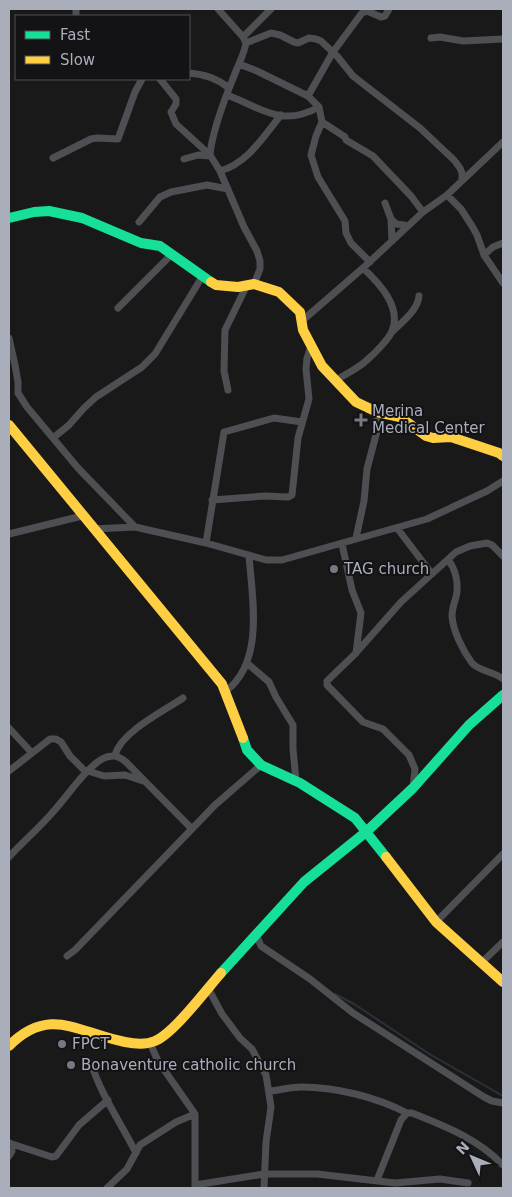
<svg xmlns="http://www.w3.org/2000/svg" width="512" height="1197" viewBox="0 0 512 1197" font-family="'DejaVu Sans',sans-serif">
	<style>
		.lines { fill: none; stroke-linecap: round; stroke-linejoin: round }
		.stream { stroke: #2b323b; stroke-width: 2 }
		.street { stroke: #4e4f53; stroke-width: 7 }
		.fast { stroke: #16e098; stroke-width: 10 }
		.slow { stroke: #ffcf43; stroke-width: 10 }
		.poi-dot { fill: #777982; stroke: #131315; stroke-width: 2 }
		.labels { text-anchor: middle; stroke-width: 4; stroke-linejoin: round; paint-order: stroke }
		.poi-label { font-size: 15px; fill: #aaadba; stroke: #131315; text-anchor: start }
	</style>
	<rect width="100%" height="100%" fill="#191919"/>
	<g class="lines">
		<!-- stream -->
		<path class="stream" d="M 335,994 L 354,1004 L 431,1055 L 503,1096"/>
		<!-- street -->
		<path class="street" d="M 76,9 L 76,16
			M 218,9 L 243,37 L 246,43 C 244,55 238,65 234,76 C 225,98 212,132 210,155 L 220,171 L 244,227 L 257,251 L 260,261 L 260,269 L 254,284
			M 243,37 L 271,9
			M 431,38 L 440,37 L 463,41 L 503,39
			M 246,43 L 271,33 L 280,35 L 294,42 L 298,43 L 309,38 L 316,39 L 321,41 L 337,56 L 353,76 L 420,128 L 454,160 L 460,168 L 462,173 L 462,180
			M 239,64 L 257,71 L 308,96 L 319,107 L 322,122 L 316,136 L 311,155 L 318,177 L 345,221 L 346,233 L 351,243 L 370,262
			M 189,73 C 203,74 218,79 229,88
			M 160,79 L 176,99 L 176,104 L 171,112 L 176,124 L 210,155
			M 227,95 C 262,108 281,128 319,107
			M 308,96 L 333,52 L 362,13 L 367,11 L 381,17 L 385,16 L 389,9
			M 322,122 L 345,137 L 346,140 L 373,156 L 411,196 L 423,212
			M 53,158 L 91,139 L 97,138 L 118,139 L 135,92 L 142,79
			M 184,159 L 198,155 L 210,156
			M 220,171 C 248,163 263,137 281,115
			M 447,195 L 461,209 L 472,226 L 477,235 L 484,255 L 503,283
			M 385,203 L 391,219 L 392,241
			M 391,219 L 396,224 L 404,225 L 407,227
			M 139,222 L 160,197 L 171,192 L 207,185 L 228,189
			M 484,255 L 493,247 L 503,243
			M 118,308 L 172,254
			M 303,320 L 363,268 L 423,212 L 447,195 L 503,142
			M 392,332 C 402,322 418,310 419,296
			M 9,338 L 15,365 L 18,382 L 18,393 L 27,407 L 78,468 L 135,527
			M 335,381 C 345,374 358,369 367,360 C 374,354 389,339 392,331 C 402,307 379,283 363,268
			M 228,390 L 224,371 L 225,330 L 247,285
			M 53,438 L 69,425 L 84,408 L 96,397 L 142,367 L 155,354 L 202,277
			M 212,500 L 265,496 L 288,497 L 292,495 L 298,438 L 309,399 L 306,369 L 307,358 L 311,346
			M 397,528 L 432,574
			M 93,529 L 135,527 L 206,543 L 266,560 L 282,560 L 427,519 L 487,491 L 503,481
			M 9,534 L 82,516
			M 356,538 L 364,501 L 367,469 L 377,431 L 377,412
			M 206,543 L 224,432 L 274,418 L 302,422
			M 342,544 L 352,590 L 361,613 L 356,653
			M 448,560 C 456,569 459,585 456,597 C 454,604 452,609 452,616 C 453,631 463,651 472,663 C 480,672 494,671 503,679
			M 247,663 L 269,682 L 276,697 L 293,725 L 293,749 L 296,781
			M 226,691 C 265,661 252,598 249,555
			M 9,728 L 32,753
			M 115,755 C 121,732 164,711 183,698
			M 9,771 L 50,739 L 56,739 L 61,742 L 70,756 L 86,772
			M 88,771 L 104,776 L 125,775 L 143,781
			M 413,788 L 415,769 L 409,755 L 383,729 L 363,722 L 327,685 L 327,681 L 355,654 L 401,602 L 456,552 L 470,546 L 487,543 L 492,545 L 503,556
			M 9,857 C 23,842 39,828 52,813 C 67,797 84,770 102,759 C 111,754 118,755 126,762 L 192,829
			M 436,922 L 503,854
			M 256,934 L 261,946 L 310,979 L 353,1013 L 484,1097 L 492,1101 L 503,1103
			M 67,956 L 75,950 L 215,805 L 261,765
			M 481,963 L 503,942
			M 208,988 L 222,1014 L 240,1038 L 252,1049 L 266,1075 L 271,1107 L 266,1142 L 264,1188
			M 150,1043 L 158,1061 L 195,1114 L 195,1188
			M 91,1063 C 101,1095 121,1123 136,1153
			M 270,1091 C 280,1090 291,1087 301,1087 C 336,1087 376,1097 407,1113
			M 9,1143 L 52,1157 L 56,1156 L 79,1125 L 108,1100
			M 9,1156 L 12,1151 L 10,1143
			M 377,1180 L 401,1120 L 407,1113 L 412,1113 C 445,1126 478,1139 503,1165
			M 195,1185 L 264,1174 L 317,1174 L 395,1183 L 440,1179 L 468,1183
			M 107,1188 L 127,1169 L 140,1145 L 176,1122 L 195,1114"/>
		<!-- fast -->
		<path class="fast" d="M 9,218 L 34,212 L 49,211 L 82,218 L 141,243 L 160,246 L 211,282
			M 243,738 L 247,750 L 261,765 L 300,783 L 355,818 L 386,857
			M 221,973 L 304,882 L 366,832 L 413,788 L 469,725 L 503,695"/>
		<!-- slow -->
		<path class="slow" d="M 211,282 L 216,285 L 238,287 L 254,284 L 279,292 L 300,312 L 303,330 L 322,366 L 356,402 L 377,412 L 400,417 L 426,436 L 433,438 L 451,437 L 499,453 L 503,456
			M 9,425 L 222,684 L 243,738
			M 386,857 L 436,922 L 503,982
			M 9,1046 C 50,1005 78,1033 125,1042 C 135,1044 146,1045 155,1041 C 174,1033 206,990 221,973"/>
	</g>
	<!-- markers -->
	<g class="poi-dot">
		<path d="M358.5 412.5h5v5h5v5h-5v5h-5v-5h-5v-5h5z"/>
		<circle cx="334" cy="569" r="5"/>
		<circle cx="62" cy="1044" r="5"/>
		<circle cx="71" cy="1065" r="5"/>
	</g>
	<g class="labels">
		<!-- poi labels -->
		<g class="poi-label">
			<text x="372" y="416">Merina<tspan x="372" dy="17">Medical Center</tspan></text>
			<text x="344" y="574">TAG church</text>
			<text x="72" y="1049">FPCT</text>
			<text x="81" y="1070">Bonaventure catholic church</text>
		</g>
	</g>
	<!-- border -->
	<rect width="512" height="1197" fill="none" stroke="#aaadba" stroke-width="20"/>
	<!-- legend -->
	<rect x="15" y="15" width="175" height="65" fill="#131315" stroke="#4f5157"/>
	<rect x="25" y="31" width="25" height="8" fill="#16e098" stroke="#4f5157"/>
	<text x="60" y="40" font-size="15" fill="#aaadba">Fast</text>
	<rect x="25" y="56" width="25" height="8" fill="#ffcf43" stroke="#4f5157"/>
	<text x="60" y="65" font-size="15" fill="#aaadba">Slow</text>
	<!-- north arrow -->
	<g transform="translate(472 1157) rotate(314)" stroke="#131315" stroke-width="4" paint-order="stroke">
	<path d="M0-4L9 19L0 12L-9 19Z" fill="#aaadba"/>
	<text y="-8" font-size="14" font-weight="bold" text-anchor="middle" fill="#aaadba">N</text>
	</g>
</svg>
